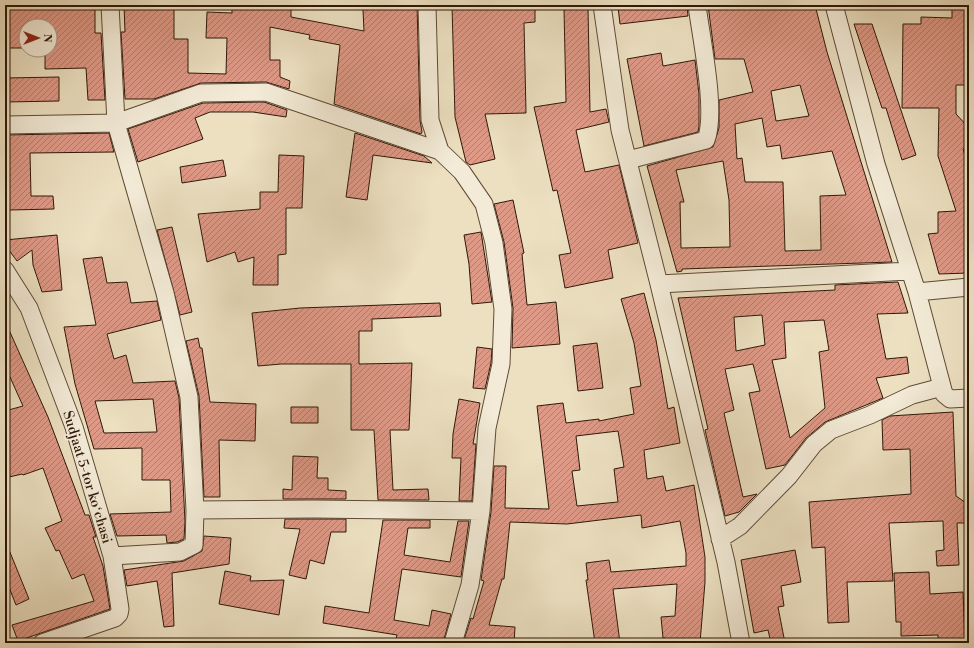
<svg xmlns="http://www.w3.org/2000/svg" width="974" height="648" viewBox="0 0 974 648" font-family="'Libre Bodoni',serif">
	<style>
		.building { fill: url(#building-hatch); stroke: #2f1808; fill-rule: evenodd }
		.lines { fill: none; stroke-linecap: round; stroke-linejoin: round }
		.minor-casing { stroke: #5e4a36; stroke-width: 19 }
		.minor { stroke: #f3ebd7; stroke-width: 17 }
		.labels { text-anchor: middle; stroke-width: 3.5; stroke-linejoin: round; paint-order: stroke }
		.street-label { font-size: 14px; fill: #2f1808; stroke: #f3ebd7 }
	</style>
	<defs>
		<pattern id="building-hatch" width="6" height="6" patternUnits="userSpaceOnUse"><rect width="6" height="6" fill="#de9987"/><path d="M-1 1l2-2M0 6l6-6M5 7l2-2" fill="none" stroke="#b47c6c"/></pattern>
	</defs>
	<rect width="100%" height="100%" fill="#ece0c1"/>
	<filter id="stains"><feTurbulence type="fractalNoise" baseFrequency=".005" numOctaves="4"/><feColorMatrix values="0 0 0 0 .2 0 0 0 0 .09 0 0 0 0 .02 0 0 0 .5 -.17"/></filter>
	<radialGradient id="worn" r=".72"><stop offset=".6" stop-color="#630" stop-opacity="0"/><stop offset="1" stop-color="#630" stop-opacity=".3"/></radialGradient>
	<!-- building -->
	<path class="building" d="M 5,5 L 95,5 L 95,33 L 101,33 L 105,100 L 88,100 L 86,68 L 45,69 L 45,50 L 50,50 L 50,26 L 26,26 L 26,48 L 5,48 Z
		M 124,5 L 174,5 L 174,39 L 188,39 L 188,73 L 226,74 L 227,38 L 206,38 L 207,12 L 232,13 L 232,5 L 291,5 L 291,17 L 364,31 L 363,10 L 370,5 L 417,5 L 420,120 L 422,132 L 421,134 L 334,104 L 340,45 L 309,39 L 310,35 L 270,27 L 270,60 L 280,60 L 280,77 L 290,81 L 289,89 L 266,82 L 201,83 L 154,99 L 125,99 L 121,32 L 125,32 Z
		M 452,5 L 535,5 L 535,22 L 524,23 L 526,113 L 485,114 L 495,159 L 470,165 L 466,162 L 455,117 Z
		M 639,5 L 687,5 L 688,16 L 620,24 L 618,7 Z
		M 708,5 L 815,5 L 827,52 L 892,262 L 682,269 L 682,271 L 677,272 L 647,166 L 713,147 L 719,128 L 719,100 L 753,92 L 744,59 L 715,59 ZM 800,85 L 809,116 L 776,121 L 771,91 ZM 762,118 L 767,147 L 780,145 L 782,159 L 832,151 L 846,195 L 820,196 L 821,250 L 785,251 L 783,182 L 745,182 L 742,158 L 737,159 L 735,124 ZM 723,161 L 729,200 L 730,247 L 681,248 L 680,202 L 684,202 L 676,170 Z
		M 952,5 L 969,5 L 969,85 L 956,85 L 956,114 L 969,128 L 969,149 L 963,149 L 969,168 L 969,273 L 939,274 L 928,234 L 938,233 L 938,212 L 956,211 L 938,156 L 939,108 L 902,108 L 903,24 L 921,24 L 921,17 L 952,18 Z
		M 588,8 L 590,112 L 606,109 L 609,122 L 576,130 L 585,172 L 619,165 L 638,243 L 608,250 L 613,278 L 565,288 L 559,255 L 571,253 L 557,190 L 553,191 L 534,107 L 566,102 L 564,9 Z
		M 854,24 L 872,24 L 916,155 L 902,160 L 886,108 L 882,108 Z
		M 661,53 L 663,66 L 695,60 L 699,94 L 699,126 L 698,132 L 644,146 L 627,59 Z
		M 59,77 L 59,101 L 5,102 L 5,78 Z
		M 264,102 L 287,110 L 286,117 L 253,112 L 210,112 L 195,118 L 203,139 L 138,162 L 128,129 L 203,103 Z
		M 109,133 L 114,152 L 30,153 L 31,196 L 53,196 L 54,209 L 9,210 L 5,135 Z
		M 355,133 L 424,156 L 432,163 L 373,155 L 367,200 L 346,197 Z
		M 279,155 L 304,156 L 302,208 L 286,208 L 286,254 L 278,255 L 278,285 L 253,285 L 254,257 L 238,262 L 235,252 L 207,262 L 198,214 L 260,209 L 260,192 L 278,192 Z
		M 223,160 L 226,176 L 182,183 L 180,167 Z
		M 513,200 L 524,253 L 522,254 L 527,305 L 556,302 L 560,344 L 512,348 L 513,308 L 504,242 L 494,204 Z
		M 172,227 L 192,312 L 180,315 L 157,230 Z
		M 481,232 L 492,302 L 472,304 L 469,264 L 464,235 Z
		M 57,235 L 62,290 L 42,292 L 33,265 L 32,250 L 17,261 L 5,245 L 5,240 Z
		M 102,257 L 107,283 L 127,282 L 131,303 L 157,301 L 161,320 L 107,334 L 114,359 L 126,355 L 133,383 L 175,381 L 179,398 L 185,522 L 184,539 L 177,542 L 167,543 L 166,535 L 117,536 L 110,514 L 171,512 L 170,480 L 142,480 L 142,448 L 94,449 L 75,384 L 64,327 L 96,325 L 83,259 ZM 153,399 L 157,432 L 104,433 L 95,401 Z
		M 898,282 L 908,313 L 877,314 L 886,359 L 907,357 L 909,373 L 876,378 L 883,398 L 825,422 L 806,438 L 785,465 L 766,469 L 749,393 L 760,391 L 753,364 L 725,369 L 734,410 L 724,413 L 743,497 L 757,494 L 739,512 L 725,516 L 705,430 L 708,429 L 678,298 L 835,290 L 835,285 ZM 762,315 L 765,345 L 736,351 L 734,317 ZM 824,320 L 829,350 L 819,352 L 825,408 L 790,438 L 772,360 L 786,358 L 784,322 Z
		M 644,293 L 656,340 L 668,409 L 674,407 L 680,443 L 644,450 L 647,479 L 663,476 L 666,491 L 694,485 L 705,557 L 705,582 L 700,643 L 666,643 L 665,638 L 663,638 L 661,617 L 675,616 L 677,584 L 613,589 L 620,643 L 595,643 L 586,580 L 588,580 L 586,563 L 609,560 L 611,572 L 686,566 L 686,553 L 680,521 L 642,528 L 641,515 L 567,524 L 510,522 L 504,579 L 502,579 L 489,625 L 515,627 L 514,643 L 463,643 L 471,618 L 473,619 L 484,581 L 481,580 L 491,512 L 494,466 L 506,466 L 505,508 L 549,509 L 537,406 L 563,403 L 566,423 L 599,419 L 599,421 L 634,414 L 630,388 L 641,386 L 634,343 L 621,299 ZM 618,431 L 624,467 L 614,469 L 618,502 L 577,506 L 572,471 L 580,470 L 576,436 Z
		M 440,303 L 441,316 L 372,319 L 372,331 L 359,331 L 359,364 L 412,363 L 409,430 L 390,430 L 393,490 L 428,489 L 429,500 L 378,500 L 374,430 L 351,430 L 351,364 L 281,364 L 258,366 L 252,313 L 300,308 Z
		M 5,321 L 48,417 L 85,515 L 89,515 L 96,537 L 93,537 L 103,566 L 110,609 L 18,641 L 12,625 L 94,601 L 84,574 L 72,579 L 59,550 L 56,551 L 45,528 L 62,521 L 43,468 L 23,475 L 22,474 L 5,478 L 5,411 L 23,406 L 5,366 Z
		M 198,338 L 200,348 L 202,348 L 210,402 L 256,404 L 255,441 L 219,440 L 220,497 L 204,497 L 199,396 L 186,341 Z
		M 597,343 L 603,388 L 578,391 L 573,346 Z
		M 477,347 L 492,349 L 491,363 L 485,389 L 473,388 Z
		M 459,399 L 480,403 L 473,444 L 476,444 L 472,501 L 459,501 L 461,458 L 452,458 L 453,434 Z
		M 291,407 L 318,407 L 318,423 L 291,423 Z
		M 953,412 L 956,496 L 969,505 L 969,523 L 957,523 L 959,565 L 937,566 L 936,551 L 944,550 L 943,521 L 889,523 L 893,581 L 847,582 L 849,622 L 828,623 L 825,547 L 812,548 L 809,502 L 911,494 L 910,449 L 883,450 L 882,420 L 890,416 Z
		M 293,456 L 318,457 L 317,478 L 328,478 L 328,490 L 346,491 L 346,499 L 283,499 L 283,489 L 292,490 Z
		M 285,519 L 346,519 L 346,532 L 331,532 L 324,564 L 310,560 L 306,579 L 289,575 L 300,529 L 284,528 Z
		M 383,520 L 430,520 L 430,528 L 408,528 L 404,555 L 450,562 L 458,521 L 469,521 L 461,577 L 402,569 L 394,620 L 429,626 L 432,610 L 451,614 L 443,643 L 395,643 L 397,635 L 323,623 L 325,606 L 369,613 Z
		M 204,536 L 231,538 L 229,564 L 172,573 L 174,626 L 164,627 L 157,581 L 127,586 L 124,570 L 184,561 L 202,551 Z
		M 5,540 L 29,599 L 16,605 L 5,577 Z
		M 795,550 L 801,582 L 781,586 L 784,606 L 778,607 L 785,643 L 771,643 L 768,630 L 754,633 L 741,560 Z
		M 225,571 L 251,576 L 250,581 L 284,580 L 279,615 L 219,604 Z
		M 929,572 L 930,594 L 963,592 L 965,643 L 938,643 L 938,635 L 901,636 L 901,622 L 896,622 L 894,573 Z"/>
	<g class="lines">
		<defs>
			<path id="minor" d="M 110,5 L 116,123 L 165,293 L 189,397 L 195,510 L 194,545 L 180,552 L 112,556
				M 427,5 L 430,120 L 440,151 L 462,172 L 484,204 L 494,243 L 503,309 L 501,364 L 487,428 L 481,511 L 470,585 L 453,643
				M 602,5 L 620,130 L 659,284 L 909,271
				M 834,5 L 876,164 L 917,292 L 944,394 L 950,399 L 969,398
				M 5,125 L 116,123 L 201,93 L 266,92 L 440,151
				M 628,160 L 706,140 C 717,111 701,38 697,5
				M 5,270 L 29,308 L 74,427 L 112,556 L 120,609 L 119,614 L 115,618 L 42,643
				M 659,284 L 726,562 L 741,643
				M 917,292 L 969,287
				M 195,510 L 313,509 L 481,511
				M 720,539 L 740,526 L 789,476 L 814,444 L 831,430 L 870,415 L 912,395 L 942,387"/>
		</defs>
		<!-- minor casing -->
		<use href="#minor" class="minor-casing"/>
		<!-- minor -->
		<use href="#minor" class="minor"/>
	</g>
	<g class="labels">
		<!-- street labels -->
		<g class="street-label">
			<text transform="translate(88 477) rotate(73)" y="5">Sudjaat 5-tor koʻchasi</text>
		</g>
	</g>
	<!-- margin -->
	<rect width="974" height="648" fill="none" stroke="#ece0c1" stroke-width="20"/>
	<rect x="6" y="6" width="962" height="636" fill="none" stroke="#2f1808" stroke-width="2"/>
	<rect x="10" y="10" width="954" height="628" fill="none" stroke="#2f1808"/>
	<!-- north arrow -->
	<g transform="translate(38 38) rotate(90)"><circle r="19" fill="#f3ebd7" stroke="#a59784"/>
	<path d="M0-3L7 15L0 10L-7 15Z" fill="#8f2418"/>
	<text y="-6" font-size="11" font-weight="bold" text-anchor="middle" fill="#2f1808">N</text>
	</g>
	<rect width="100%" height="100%" filter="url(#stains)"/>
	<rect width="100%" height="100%" fill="url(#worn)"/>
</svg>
